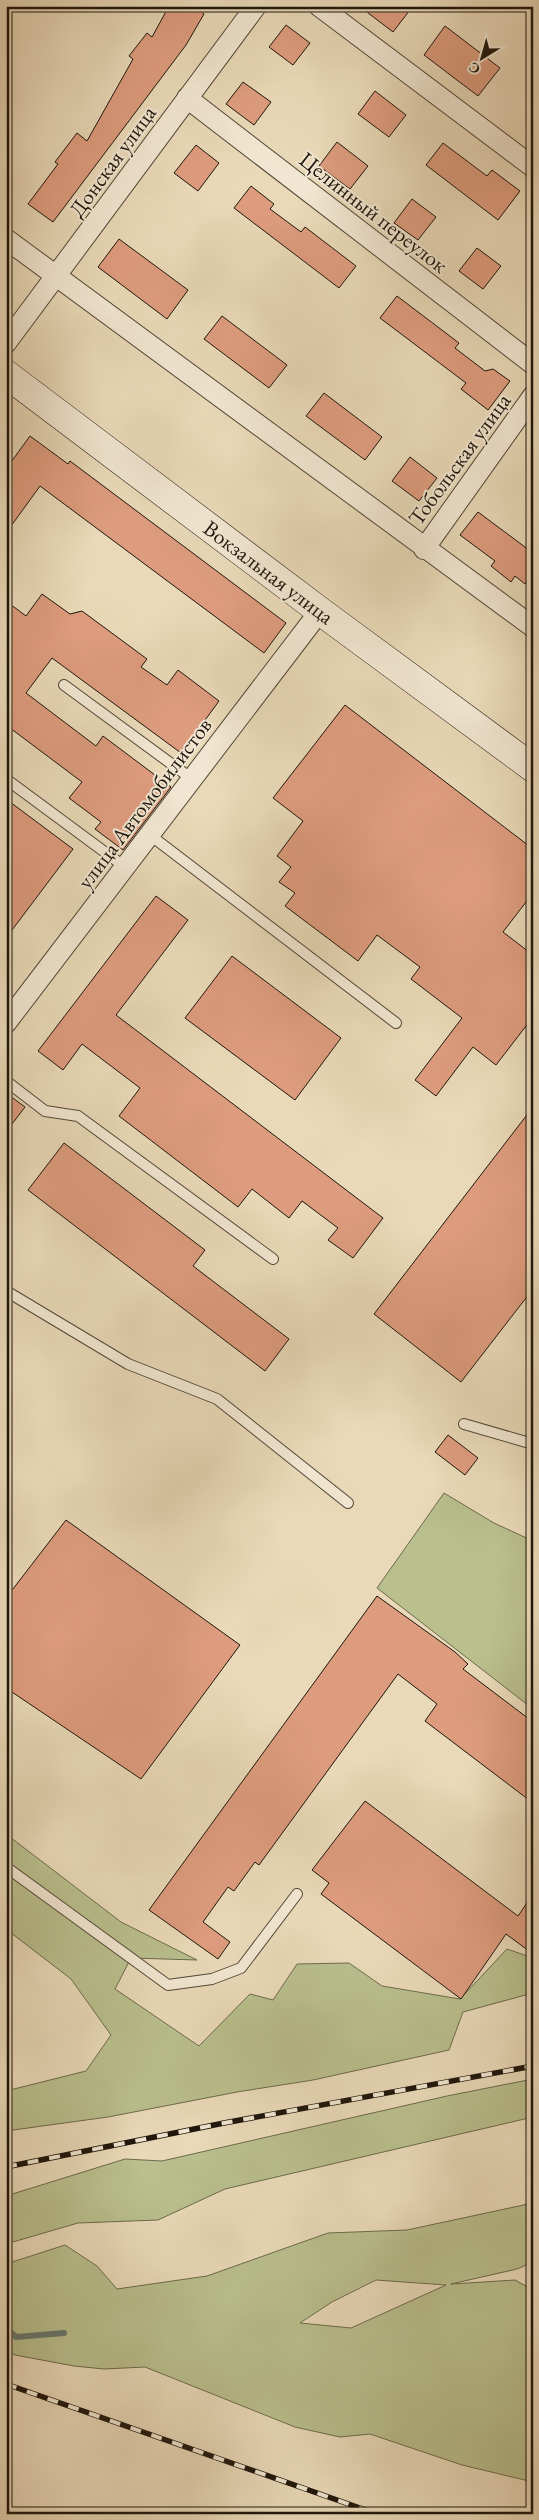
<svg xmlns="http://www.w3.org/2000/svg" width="539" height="2520" viewBox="0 0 539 2520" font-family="'EB Garamond',serif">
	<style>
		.green { fill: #b9bf8d; stroke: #6c6a4c; fill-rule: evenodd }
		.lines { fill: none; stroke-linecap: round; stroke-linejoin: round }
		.stream { stroke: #67786f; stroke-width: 6 }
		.building { fill: #dd9c7e; stroke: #1e160c }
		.service-casing { stroke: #514737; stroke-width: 12 }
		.minor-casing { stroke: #514737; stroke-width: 22 }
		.secondary-casing { stroke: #1e160c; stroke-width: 29 }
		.service { stroke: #f1e6d1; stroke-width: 10 }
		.minor { stroke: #f1e6d1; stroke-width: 20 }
		.secondary { stroke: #f1e6d1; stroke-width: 28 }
		.rail-casing { stroke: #1e160c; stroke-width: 5.5 }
		.rail { stroke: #f1e6d1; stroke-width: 4; stroke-dasharray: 11; stroke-linecap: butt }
		.labels { text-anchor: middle; stroke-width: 4; stroke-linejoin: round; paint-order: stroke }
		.street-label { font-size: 22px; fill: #1e160c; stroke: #f1e6d1 }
	</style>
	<rect width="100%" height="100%" fill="#e9d9b8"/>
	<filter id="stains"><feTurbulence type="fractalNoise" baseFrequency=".004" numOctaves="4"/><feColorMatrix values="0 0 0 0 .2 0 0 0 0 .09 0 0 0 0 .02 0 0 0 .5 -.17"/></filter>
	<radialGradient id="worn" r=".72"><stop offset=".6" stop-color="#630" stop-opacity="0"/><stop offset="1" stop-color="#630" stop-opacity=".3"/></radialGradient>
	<!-- green -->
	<path class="green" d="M 444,1493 L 494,1523 L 533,1541 L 533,1709 L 377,1588 Z
		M 6,1834 L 121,1922 L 197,1960 L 131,1958 L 115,1989 L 199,2046 L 250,1994 L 273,2000 L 297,1964 L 349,1963 L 382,1986 L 460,1999 L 507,1949 L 533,1958 L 533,1993 L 463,2012 L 449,2050 L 313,2080 L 237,2092 L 108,2117 L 6,2131 L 6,2091 L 86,2071 L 111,2035 L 71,1979 L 6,1929 Z
		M 533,2079 L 533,2117 L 225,2189 L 158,2220 L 78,2223 L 6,2244 L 6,2196 L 125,2159 L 162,2161 L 447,2096 Z
		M 533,2203 L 533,2262 L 517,2269 L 451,2284 L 515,2280 L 533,2290 L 533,2482 L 462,2465 L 370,2434 L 340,2437 L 295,2427 L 145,2367 L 104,2369 L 74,2366 L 15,2355 L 6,2351 L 6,2264 L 65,2245 L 97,2266 L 117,2289 L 207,2276 L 328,2233 L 407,2230 ZM 376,2280 L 446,2285 L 351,2328 L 300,2323 L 332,2302 Z"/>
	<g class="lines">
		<!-- stream -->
		<path class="stream" d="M 6,2328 L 16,2337 L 64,2333"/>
	</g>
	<!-- building -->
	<path class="building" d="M 169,6 L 194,6 L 204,14 L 186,45 L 53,222 L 28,204 L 58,164 L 55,162 L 77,133 L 87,141 L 133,59 L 129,56 L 147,33 L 152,37 Z
		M 359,6 L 413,6 L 393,32 Z
		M 286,25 L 310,43 L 293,65 L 269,47 Z
		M 445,26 L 500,68 L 478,96 L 424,55 Z
		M 243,82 L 271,102 L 254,125 L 226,104 Z
		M 375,91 L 406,115 L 389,137 L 358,114 Z
		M 337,142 L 368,166 L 350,189 L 319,166 Z
		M 443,143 L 487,176 L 492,170 L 520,191 L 498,220 L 426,165 Z
		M 196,145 L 219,163 L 198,191 L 174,173 Z
		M 251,186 L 274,204 L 270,209 L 301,232 L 305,227 L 356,266 L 339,288 L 234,208 Z
		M 412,199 L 436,217 L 418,240 L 394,223 Z
		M 119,239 L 188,290 L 167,319 L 98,267 Z
		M 477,248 L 501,266 L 483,289 L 459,271 Z
		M 397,296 L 459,343 L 455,348 L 485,371 L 493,369 L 510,381 L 488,410 L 461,389 L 466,383 L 380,318 Z
		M 222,316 L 287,365 L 269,388 L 204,339 Z
		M 324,393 L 382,437 L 365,460 L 306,416 Z
		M 30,436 L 68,464 L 70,461 L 286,623 L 264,653 L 40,486 L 6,533 L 6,469 Z
		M 410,457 L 437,478 L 419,501 L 392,481 Z
		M 478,512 L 533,553 L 533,574 L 525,584 L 515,576 L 511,582 L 491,566 L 495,561 L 460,535 Z
		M 42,594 L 70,614 L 82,611 L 147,659 L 141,667 L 167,685 L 178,670 L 219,701 L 181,753 L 52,658 L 26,693 L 96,746 L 103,736 L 171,787 L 123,850 L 95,829 L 101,822 L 69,798 L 82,782 L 6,725 L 6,601 L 26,616 Z
		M 345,705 L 533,849 L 533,893 L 503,932 L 533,955 L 533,1017 L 496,1065 L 473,1047 L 436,1096 L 415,1080 L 462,1018 L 411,979 L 420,967 L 377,935 L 358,961 L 285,906 L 295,893 L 279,882 L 291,867 L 277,856 L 303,821 L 273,798 Z
		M 6,799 L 73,849 L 6,938 Z
		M 156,896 L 188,920 L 116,1015 L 383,1218 L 353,1258 L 328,1240 L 338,1228 L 302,1201 L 289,1218 L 252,1189 L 238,1207 L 119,1116 L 140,1088 L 82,1044 L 63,1070 L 38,1051 Z
		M 232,956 L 341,1038 L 295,1100 L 185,1018 Z
		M 6,1093 L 25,1107 L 6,1132 Z
		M 533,1107 L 533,1289 L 461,1382 L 374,1314 Z
		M 64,1143 L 205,1250 L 193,1266 L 289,1339 L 265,1371 L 28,1190 Z
		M 448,1435 L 478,1458 L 465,1475 L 435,1452 Z
		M 66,1520 L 240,1645 L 141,1779 L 6,1688 L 6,1598 Z
		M 377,1596 L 455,1652 L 468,1664 L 463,1669 L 533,1722 L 533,1803 L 425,1721 L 437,1704 L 398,1674 L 259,1865 L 255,1862 L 234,1891 L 228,1887 L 203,1922 L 230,1942 L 218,1959 L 149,1910 Z
		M 365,1801 L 518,1916 L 533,1894 L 533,1954 L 506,1934 L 461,1999 L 321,1894 L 329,1883 L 312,1870 Z"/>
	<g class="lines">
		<defs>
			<path id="service" d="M 64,685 L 192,779
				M 6,779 L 125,867
				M 150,835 L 396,1023
				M 6,1081 L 45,1111 L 78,1116 L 273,1259
				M 6,1291 L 128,1364 L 217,1399 L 348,1503
				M 464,1424 L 533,1444
				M 6,1867 L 168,1985 L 212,1979 L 241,1968 L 297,1894"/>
			<path id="minor" d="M 319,6 L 533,167
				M 187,98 L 533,364
				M 6,239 L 533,627
				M 6,343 L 256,6
				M 424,549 L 533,396
				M 6,1023 L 320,611"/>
			<path id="secondary" d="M 6,374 L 320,611 L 533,768"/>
		</defs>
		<!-- service casing -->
		<use href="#service" class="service-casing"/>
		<!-- minor casing -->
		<use href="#minor" class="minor-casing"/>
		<!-- secondary casing -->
		<use href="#secondary" class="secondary-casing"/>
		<!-- service -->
		<use href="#service" class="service"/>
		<!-- minor -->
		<use href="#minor" class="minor"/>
		<!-- secondary -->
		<use href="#secondary" class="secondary"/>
		<defs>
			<path id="rail" d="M 6,2167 L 224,2123 L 533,2066
				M 6,2384 L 377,2514"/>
		</defs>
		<!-- rail casing -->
		<use href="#rail" class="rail-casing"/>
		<!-- rail -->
		<use href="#rail" class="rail"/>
	</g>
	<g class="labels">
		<!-- street labels -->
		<g class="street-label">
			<text transform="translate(112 161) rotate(-54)" y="8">Донская улица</text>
			<text transform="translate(374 212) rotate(38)" y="8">Целинный переулок</text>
			<text transform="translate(459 459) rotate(-54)" y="8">Тобольская улица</text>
			<text transform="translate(269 572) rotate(37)" y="8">Вокзальная улица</text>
			<text transform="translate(144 803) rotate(-53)" y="8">улица Автомобилистов</text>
		</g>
	</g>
	<!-- margin -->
	<rect width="539" height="2520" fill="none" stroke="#e9d9b8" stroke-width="25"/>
	<rect x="8" y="8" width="524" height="2505" fill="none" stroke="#1e160c" stroke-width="2.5"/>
	<rect x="12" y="12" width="514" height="2495" fill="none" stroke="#1e160c"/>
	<!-- north arrow -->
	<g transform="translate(482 58) rotate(217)" stroke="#f1e6d1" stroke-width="4" paint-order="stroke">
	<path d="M0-4L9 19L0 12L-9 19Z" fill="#1e160c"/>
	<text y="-8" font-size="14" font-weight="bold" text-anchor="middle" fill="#1e160c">С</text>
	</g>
	<rect width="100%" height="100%" filter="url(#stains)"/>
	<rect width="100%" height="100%" fill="url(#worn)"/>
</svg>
